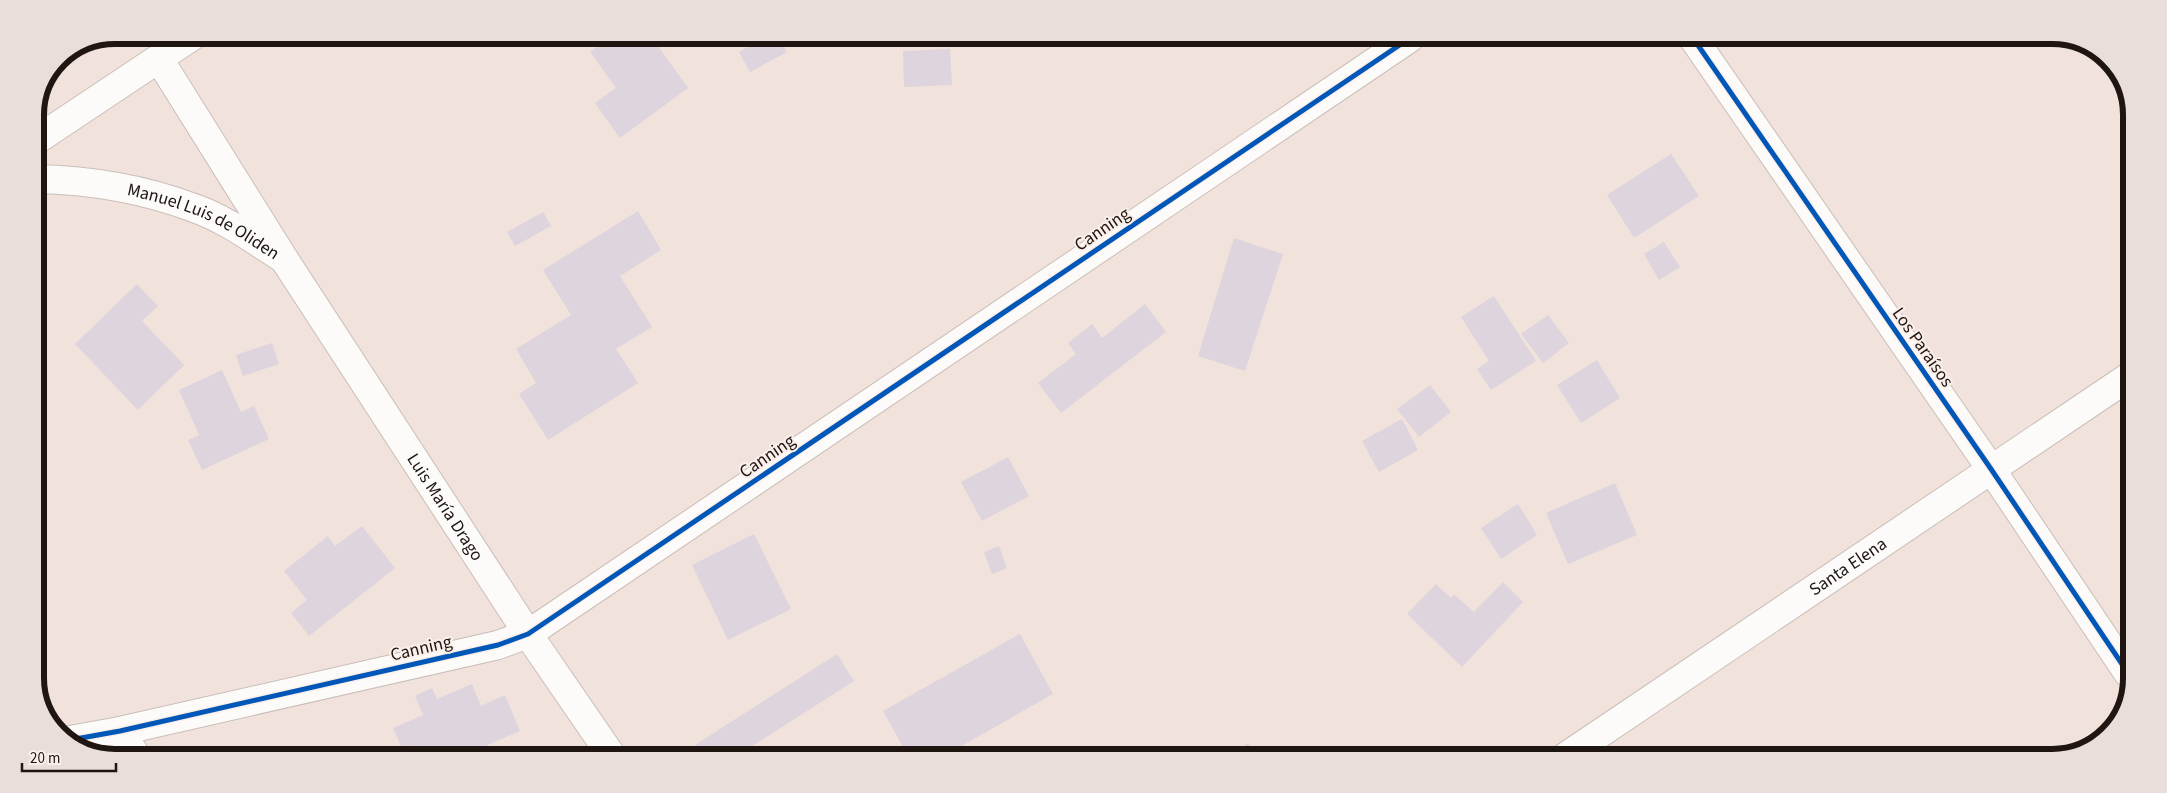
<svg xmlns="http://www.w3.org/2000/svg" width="2167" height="793" viewBox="0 0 2167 793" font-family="'Source Sans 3',sans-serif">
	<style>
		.building { fill: #ddd4dd }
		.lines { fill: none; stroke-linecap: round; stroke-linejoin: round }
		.minor-casing { stroke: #c9beb8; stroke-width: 30 }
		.secondary-casing { stroke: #c9beb8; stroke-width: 30 }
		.minor { stroke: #fdfbfa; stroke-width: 28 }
		.secondary { stroke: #fdfbfa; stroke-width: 28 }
		.cycleway-casing { stroke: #fbefea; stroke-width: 8 }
		.cycleway { stroke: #0057b8; stroke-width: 5 }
		.labels { text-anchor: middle; stroke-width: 4; stroke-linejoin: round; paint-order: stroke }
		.street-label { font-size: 18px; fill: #1f1511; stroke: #fbefea }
		.rim { fill: none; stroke: #1f1511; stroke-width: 6 }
	</style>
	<rect width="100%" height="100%" fill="#f1e2db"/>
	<!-- building -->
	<path class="building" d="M 613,36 L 651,36 L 688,88 L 620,138 L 595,103 L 616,88 L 590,52 Z
		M 767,36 L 778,36 L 787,52 L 750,72 L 739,52 Z
		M 950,49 L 952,85 L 904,87 L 903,51 Z
		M 1671,154 L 1699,196 L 1634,238 L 1607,195 Z
		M 638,211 L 661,250 L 620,276 L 652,327 L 616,349 L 638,383 L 548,440 L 519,394 L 536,383 L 516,349 L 571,315 L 543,270 Z
		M 543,212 L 551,226 L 515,246 L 507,232 Z
		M 1234,238 L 1283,254 L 1245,371 L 1198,356 Z
		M 1664,242 L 1680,267 L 1659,280 L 1644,254 Z
		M 137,284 L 158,306 L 142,321 L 184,365 L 138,410 L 75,344 Z
		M 1494,296 L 1536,361 L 1491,390 L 1477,369 L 1489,361 L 1461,317 Z
		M 1145,304 L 1166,332 L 1061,413 L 1038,383 L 1076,354 L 1068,343 L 1092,324 L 1102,338 Z
		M 1548,315 L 1569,343 L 1543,363 L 1521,334 Z
		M 272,343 L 279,364 L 243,376 L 236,355 Z
		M 1597,360 L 1620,398 L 1581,423 L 1557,385 Z
		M 222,370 L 241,412 L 254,406 L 269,439 L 202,470 L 188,440 L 199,435 L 179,390 Z
		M 1430,385 L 1451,412 L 1419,437 L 1397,409 Z
		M 1402,419 L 1418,450 L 1379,472 L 1362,441 Z
		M 1008,457 L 1029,496 L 982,521 L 961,482 Z
		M 1615,483 L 1637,535 L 1568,564 L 1546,513 Z
		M 1518,504 L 1537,535 L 1501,559 L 1481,528 Z
		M 362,526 L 395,568 L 309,636 L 291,613 L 307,600 L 284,571 L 328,536 L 335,546 Z
		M 754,534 L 791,609 L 728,640 L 692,565 Z
		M 999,546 L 1007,568 L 992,574 L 984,552 Z
		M 1503,582 L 1523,602 L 1462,667 L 1407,614 L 1436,584 L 1451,598 L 1454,594 L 1474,612 Z
		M 1020,634 L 1053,694 L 944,756 L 908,756 L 883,711 Z
		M 837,654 L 854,681 L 738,755 L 702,755 L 695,745 Z
		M 472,684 L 481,706 L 505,695 L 520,731 L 465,755 L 405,755 L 393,728 L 423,715 L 415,696 L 432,688 L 437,699 Z
		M 1248,743 L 1258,756 L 1230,756 Z"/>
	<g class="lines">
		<defs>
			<g id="minor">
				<path d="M 1693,38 L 1991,469 L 2128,673"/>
				<path d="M 159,59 L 284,259"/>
				<path d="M 35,141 L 194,35"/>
				<path d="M 120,731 L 135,754"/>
				<path d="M 70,740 L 120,731 L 498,645 L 528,634 L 1410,38"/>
				<path id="s1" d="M 1565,757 L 2130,376"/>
			</g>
			<g id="secondary">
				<path id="s2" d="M 35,179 C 88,180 144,189 194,208 C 226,219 255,241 284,259 L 528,634 L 611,755"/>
			</g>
		</defs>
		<!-- minor casing -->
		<use href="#minor" class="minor-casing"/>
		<!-- secondary casing -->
		<use href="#secondary" class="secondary-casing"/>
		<!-- minor -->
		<use href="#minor" class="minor"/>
		<!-- secondary -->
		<use href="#secondary" class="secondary"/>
		<defs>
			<path id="cycleway" d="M 1693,38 L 1991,469 L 2128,673
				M 70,740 L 120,731 L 498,645 L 528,634 L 1410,38"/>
		</defs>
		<!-- cycleway casing -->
		<use href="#cycleway" class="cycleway-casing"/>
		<!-- cycleway -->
		<use href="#cycleway" class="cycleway"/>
	</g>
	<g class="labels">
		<!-- street labels -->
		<g class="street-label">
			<text dy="6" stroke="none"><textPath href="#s2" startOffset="176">Manuel Luis de Oliden</textPath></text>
			<text transform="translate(1102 229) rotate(-34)" y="6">Canning</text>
			<text transform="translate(1923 347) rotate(55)" y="6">Los Paraísos</text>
			<text transform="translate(767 456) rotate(-34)" y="6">Canning</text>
			<text dy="6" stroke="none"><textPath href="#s2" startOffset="562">Luis María Drago</textPath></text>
			<text dy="6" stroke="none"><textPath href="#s1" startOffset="341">Santa Elena</textPath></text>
			<text transform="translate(421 648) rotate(-13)" y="6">Canning</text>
		</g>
	</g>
	<!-- crop -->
	<path d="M0 0H2167V793H0ZM115 44H2052A71 71 0 0 1 2123 115V678A71 71 0 0 1 2052 749H115A71 71 0 0 1 44 678V115A71 71 0 0 1 115 44Z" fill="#e9ded9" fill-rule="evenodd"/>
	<path class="rim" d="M115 44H2052A71 71 0 0 1 2123 115V678A71 71 0 0 1 2052 749H115A71 71 0 0 1 44 678V115A71 71 0 0 1 115 44Z"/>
	<!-- scale -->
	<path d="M22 763v8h94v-8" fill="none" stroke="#1f1511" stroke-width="2.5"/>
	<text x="30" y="763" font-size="15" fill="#1f1511" stroke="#fbefea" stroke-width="4" paint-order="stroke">20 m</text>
</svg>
